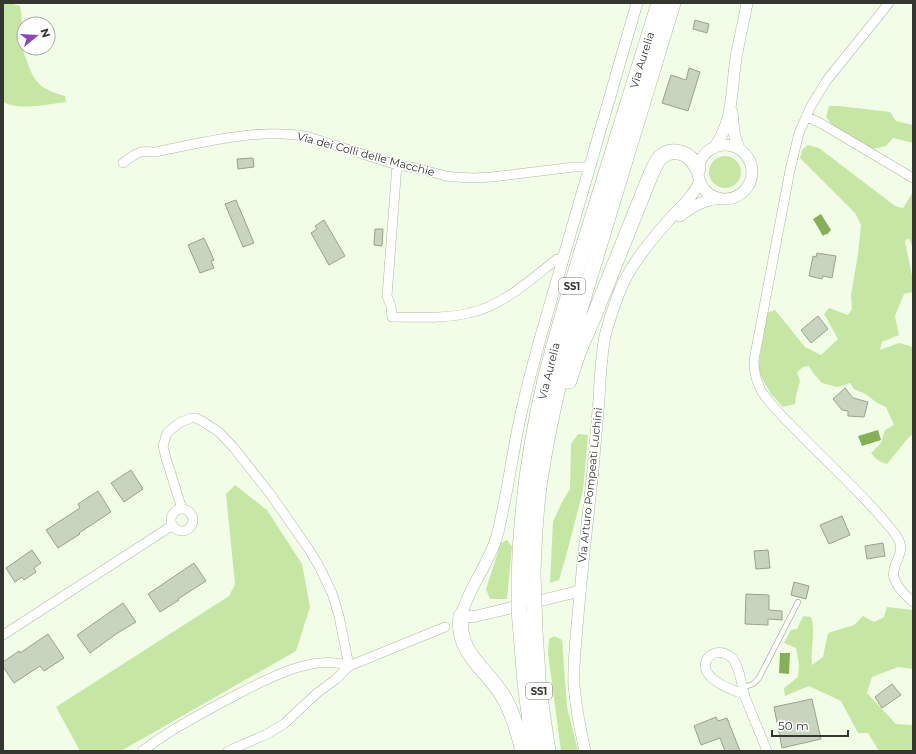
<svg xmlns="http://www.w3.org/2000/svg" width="916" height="754" viewBox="0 0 916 754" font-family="Montserrat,sans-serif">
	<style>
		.green { fill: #c5e7a3 }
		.water { fill: #86b056 }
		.building { fill: #c9d4bf; stroke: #98a28e }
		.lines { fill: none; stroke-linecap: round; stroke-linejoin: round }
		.service-casing { stroke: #aeb9a4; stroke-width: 6 }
		.minor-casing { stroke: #aeb9a4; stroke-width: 10 }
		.tertiary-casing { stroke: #aeb9a4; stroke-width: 12 }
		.trunk-casing { stroke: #aeb9a4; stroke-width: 16 }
		.service { stroke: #fff; stroke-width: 4.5 }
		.minor { stroke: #fff; stroke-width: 9 }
		.tertiary { stroke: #fff; stroke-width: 11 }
		.trunk { stroke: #fff; stroke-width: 15 }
		.trunk-bridge-casing { stroke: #aeb9a4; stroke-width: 16; stroke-linecap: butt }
		.trunk-bridge { stroke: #fff; stroke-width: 15 }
		.labels { text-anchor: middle; stroke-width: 3; stroke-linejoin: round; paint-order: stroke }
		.shield { fill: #fff; stroke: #70736d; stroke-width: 1 }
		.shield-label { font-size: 10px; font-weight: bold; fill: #33372f }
		.street-label { font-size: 11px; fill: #33372f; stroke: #fff }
	</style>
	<rect width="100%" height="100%" fill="#f2fde7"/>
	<!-- green -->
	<path class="green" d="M 3,3 L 9,3 L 20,6 C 23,19 21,33 22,46 C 23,51 25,56 27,61 C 34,84 43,90 65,96 L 66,102 C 48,104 20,111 3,102 Z
		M 829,106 L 839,106 L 890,112 L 896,121 L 913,125 L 913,143 L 893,138 L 886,146 L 873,149 L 833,126 L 826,117 Z
		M 808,145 L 819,148 L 895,206 L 903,208 L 913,192 L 913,250 L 909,238 L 905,241 L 912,276 L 913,277 L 913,292 L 904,294 L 895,316 L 899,335 L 882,342 L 880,350 L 899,343 L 913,347 L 913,434 L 908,438 L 887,464 C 880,462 875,459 871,453 L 881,443 L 885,430 L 894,425 L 886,407 L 877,403 L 867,395 L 854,389 L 850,383 L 837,387 L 822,383 L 813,373 L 809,366 L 803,367 L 797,372 L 800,381 L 796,396 L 795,404 L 783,407 L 771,394 L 764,382 L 759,371 L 759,362 L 767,313 L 775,310 L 805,347 L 821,355 L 838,339 L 824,314 L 829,308 L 848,315 L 852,309 L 851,295 L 858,254 L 861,225 L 855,213 L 800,158 L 802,150 Z
		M709 172a16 16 0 1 1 32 0a16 16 0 1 1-32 0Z
		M 578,434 L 588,435 L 583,491 L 566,556 L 559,580 L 550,583 L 553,522 L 561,504 L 570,489 L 571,444 Z
		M 235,485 L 267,510 L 302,564 L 310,607 L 296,651 L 121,751 L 80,751 L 56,707 L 229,596 L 235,584 L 226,494 Z
		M 507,540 L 512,547 L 507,599 L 490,599 L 486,589 L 501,543 Z
		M 887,607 L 913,610 L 913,669 L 898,667 L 872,677 L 867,693 L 896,724 L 913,725 L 913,751 L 879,751 L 868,733 L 858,733 L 841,701 L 809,686 L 785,696 L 784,688 L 798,677 L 799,664 L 796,648 L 784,643 L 791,630 L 797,629 L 803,616 L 811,617 C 816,632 810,649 812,665 L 823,657 L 828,633 L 854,625 L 863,616 L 874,622 L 884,617 Z
		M 554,636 L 562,640 L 567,707 L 578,751 L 561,751 L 548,653 L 549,639 Z"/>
	<!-- water -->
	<path class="water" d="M 821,214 L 831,230 L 829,232 L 828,234 L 826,234 L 823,236 L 813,219 Z
		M 878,430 L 881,440 L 862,446 L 858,436 Z
		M 780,653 L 790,653 L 789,674 L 779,673 Z"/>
	<!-- building -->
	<path class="building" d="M 695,20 L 709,24 L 707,33 L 693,29 Z
		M 689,68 L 700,72 L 688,111 L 662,103 L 671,75 L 686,80 Z
		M 253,158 L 254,167 L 238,169 L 237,159 Z
		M 236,200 L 254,243 L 243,247 L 225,204 Z
		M 324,220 L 345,256 L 329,265 L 311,233 L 317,229 L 315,226 Z
		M 375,229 L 383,229 L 382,246 L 374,245 Z
		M 204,238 L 214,260 L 211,261 L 214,268 L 200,273 L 188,245 Z
		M 817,253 L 836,256 L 832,278 L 823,276 L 822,279 L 809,276 L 813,256 L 816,257 Z
		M 818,316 L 828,329 L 811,343 L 801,330 Z
		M 845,388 L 853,398 L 868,402 L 864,417 L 848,416 L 848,411 L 842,410 L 833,399 Z
		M 131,470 L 143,489 L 124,502 L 111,483 Z
		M 98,491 L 111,512 L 79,533 L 80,534 L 58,548 L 46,530 L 80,508 L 78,504 Z
		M 842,516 L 850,535 L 829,544 L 820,525 Z
		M 883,543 L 885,556 L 867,559 L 865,546 Z
		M 32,550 L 41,563 L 34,568 L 36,572 L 24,580 L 22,577 L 15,582 L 6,568 Z
		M 768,550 L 770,568 L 756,569 L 754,551 Z
		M 194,563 L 206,581 L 178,599 L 179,600 L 160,612 L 148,594 Z
		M 794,582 L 809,586 L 806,599 L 791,595 Z
		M 746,594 L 769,595 L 769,610 L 782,611 L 782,620 L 768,619 L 768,625 L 745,624 Z
		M 123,603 L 136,622 L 116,634 L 90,653 L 77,635 Z
		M 48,634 L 64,658 L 44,671 L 40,666 L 14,683 L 3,667 L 3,662 L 19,651 L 20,653 Z
		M 892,684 L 901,695 L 882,708 L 875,697 Z
		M 812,699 L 821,739 L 782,748 L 774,707 Z
		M 716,717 L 718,721 L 727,718 L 740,751 L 725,751 L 720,738 L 701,745 L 694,726 Z"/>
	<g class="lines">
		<defs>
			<path id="service" d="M 742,688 L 753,684 L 759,678 L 798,602"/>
			<path id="minor" d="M 889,3 L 827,80 L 811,106 L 799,133 L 790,170 L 754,360 C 754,371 756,382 762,392 C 772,407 786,420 799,433 C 832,467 867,498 896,535 C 909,553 890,563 894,578 C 897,588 906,596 913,602
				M 806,116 L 822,124 L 913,178
				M 123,163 C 128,159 134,154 141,152 C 146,151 151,152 156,152 C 160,151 165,150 169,149 C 215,140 262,128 309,137 L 397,165 L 416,168 L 446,176 L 455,177 L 473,178 L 492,177 L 574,167 L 590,167
				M 397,165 L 387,296 L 391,306 L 392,317 C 418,317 444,319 469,313 C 503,306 530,280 557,259 L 563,259
				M 182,509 L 166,458 L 163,446 L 167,433 L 179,423 L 191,418 L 196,418 L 202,421 L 219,432 L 234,448 L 271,495 L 308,548 L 319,566 L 332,593 L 339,616 L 349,666 L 336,679 L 317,693 L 284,724 L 267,734 L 228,751
				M171 520a11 11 0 1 1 22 0a11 11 0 1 1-22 0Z
				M 3,635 L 173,525
				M 745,695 C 733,690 718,685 710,676 C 696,661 716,644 731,657 C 740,665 741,685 745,697 C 752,715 760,733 767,751
				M 142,751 C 156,741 170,731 185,723 C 202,713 219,704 236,695 C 267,679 313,653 349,666 L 445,627"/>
			<path id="tertiary" d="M 732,112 L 734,133 L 739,149
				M698 172a27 27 0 1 1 54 0a27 27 0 1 1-54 0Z
				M 714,148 C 734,121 731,89 736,58 C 739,40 744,21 747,3
				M 680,216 C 693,206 702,201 719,198
				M 580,591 L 477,616 L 468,617 L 461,616 C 469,587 489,564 497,536 C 506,500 511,464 518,428 C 524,398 532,368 540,339 L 637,3
				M 585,751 C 580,729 576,708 574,685 C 573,663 576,639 578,616 C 582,567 588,518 593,469 C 595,446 597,422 599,399 C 600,378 601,357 605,336 C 609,320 615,303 621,288 C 631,264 651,240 668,221 C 681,206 691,200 700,181"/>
			<path id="trunk" d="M 569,381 L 578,353 L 594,316 L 649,179 C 652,172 655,164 659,159 C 668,149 682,150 691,159 C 694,162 696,165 698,169
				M 533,573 C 534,544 535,516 539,487 C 545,445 554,403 564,362 L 673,3
				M 519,577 C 521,509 530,442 546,376 C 559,324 575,273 591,222 C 614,149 637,76 659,3
				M 461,616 C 456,653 486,668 503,696 C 513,713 518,732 523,751
				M 535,631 L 539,691 L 548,751
				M 521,633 L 525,683 L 534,751"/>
		</defs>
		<!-- service casing -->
		<use href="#service" class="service-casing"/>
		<!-- minor casing -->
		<use href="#minor" class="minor-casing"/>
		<!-- tertiary casing -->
		<use href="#tertiary" class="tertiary-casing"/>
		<!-- trunk casing -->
		<use href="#trunk" class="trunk-casing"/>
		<!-- service -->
		<use href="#service" class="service"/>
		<!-- minor -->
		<use href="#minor" class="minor"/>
		<!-- tertiary -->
		<use href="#tertiary" class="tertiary"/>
		<!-- trunk -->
		<use href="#trunk" class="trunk"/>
		<defs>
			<path id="trunk-bridge" d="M 533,573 L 535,631
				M 519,577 L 519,610 L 521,633"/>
		</defs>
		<!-- trunk-bridge casing -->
		<use href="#trunk-bridge" class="trunk-bridge-casing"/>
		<!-- trunk-bridge -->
		<use href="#trunk-bridge" class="trunk-bridge"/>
	</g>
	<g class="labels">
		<!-- shield labels -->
		<g class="shield">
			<rect x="559" y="278" width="26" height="16" rx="3"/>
			<rect x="526" y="683" width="26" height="16" rx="3"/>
		</g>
		<g class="shield-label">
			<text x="572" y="290">SS1</text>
			<text x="539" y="695">SS1</text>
		</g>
		<!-- street labels -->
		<g class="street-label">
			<text transform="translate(642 60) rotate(-73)" y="4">Via Aurelia</text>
			<text transform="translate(366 154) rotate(15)" y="4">Via dei Colli delle Macchie</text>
			<text transform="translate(549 371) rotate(-76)" y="4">Via Aurelia</text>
			<text transform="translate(590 485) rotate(-84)" y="4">Via Arturo Pompeati Luchini</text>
		</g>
	</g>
	<!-- border -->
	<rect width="916" height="754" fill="none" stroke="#33372f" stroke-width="8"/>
	<!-- north arrow -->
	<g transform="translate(36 36) rotate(72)"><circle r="19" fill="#ffffff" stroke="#adafac"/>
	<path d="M0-3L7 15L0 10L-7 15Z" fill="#8d46b9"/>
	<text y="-6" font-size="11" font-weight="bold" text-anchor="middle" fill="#33372f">N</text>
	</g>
	<!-- scale -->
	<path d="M772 730v6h76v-6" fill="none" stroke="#33372f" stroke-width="2"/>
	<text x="778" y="730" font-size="12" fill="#33372f" stroke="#ffffff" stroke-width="3" paint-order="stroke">50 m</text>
</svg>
